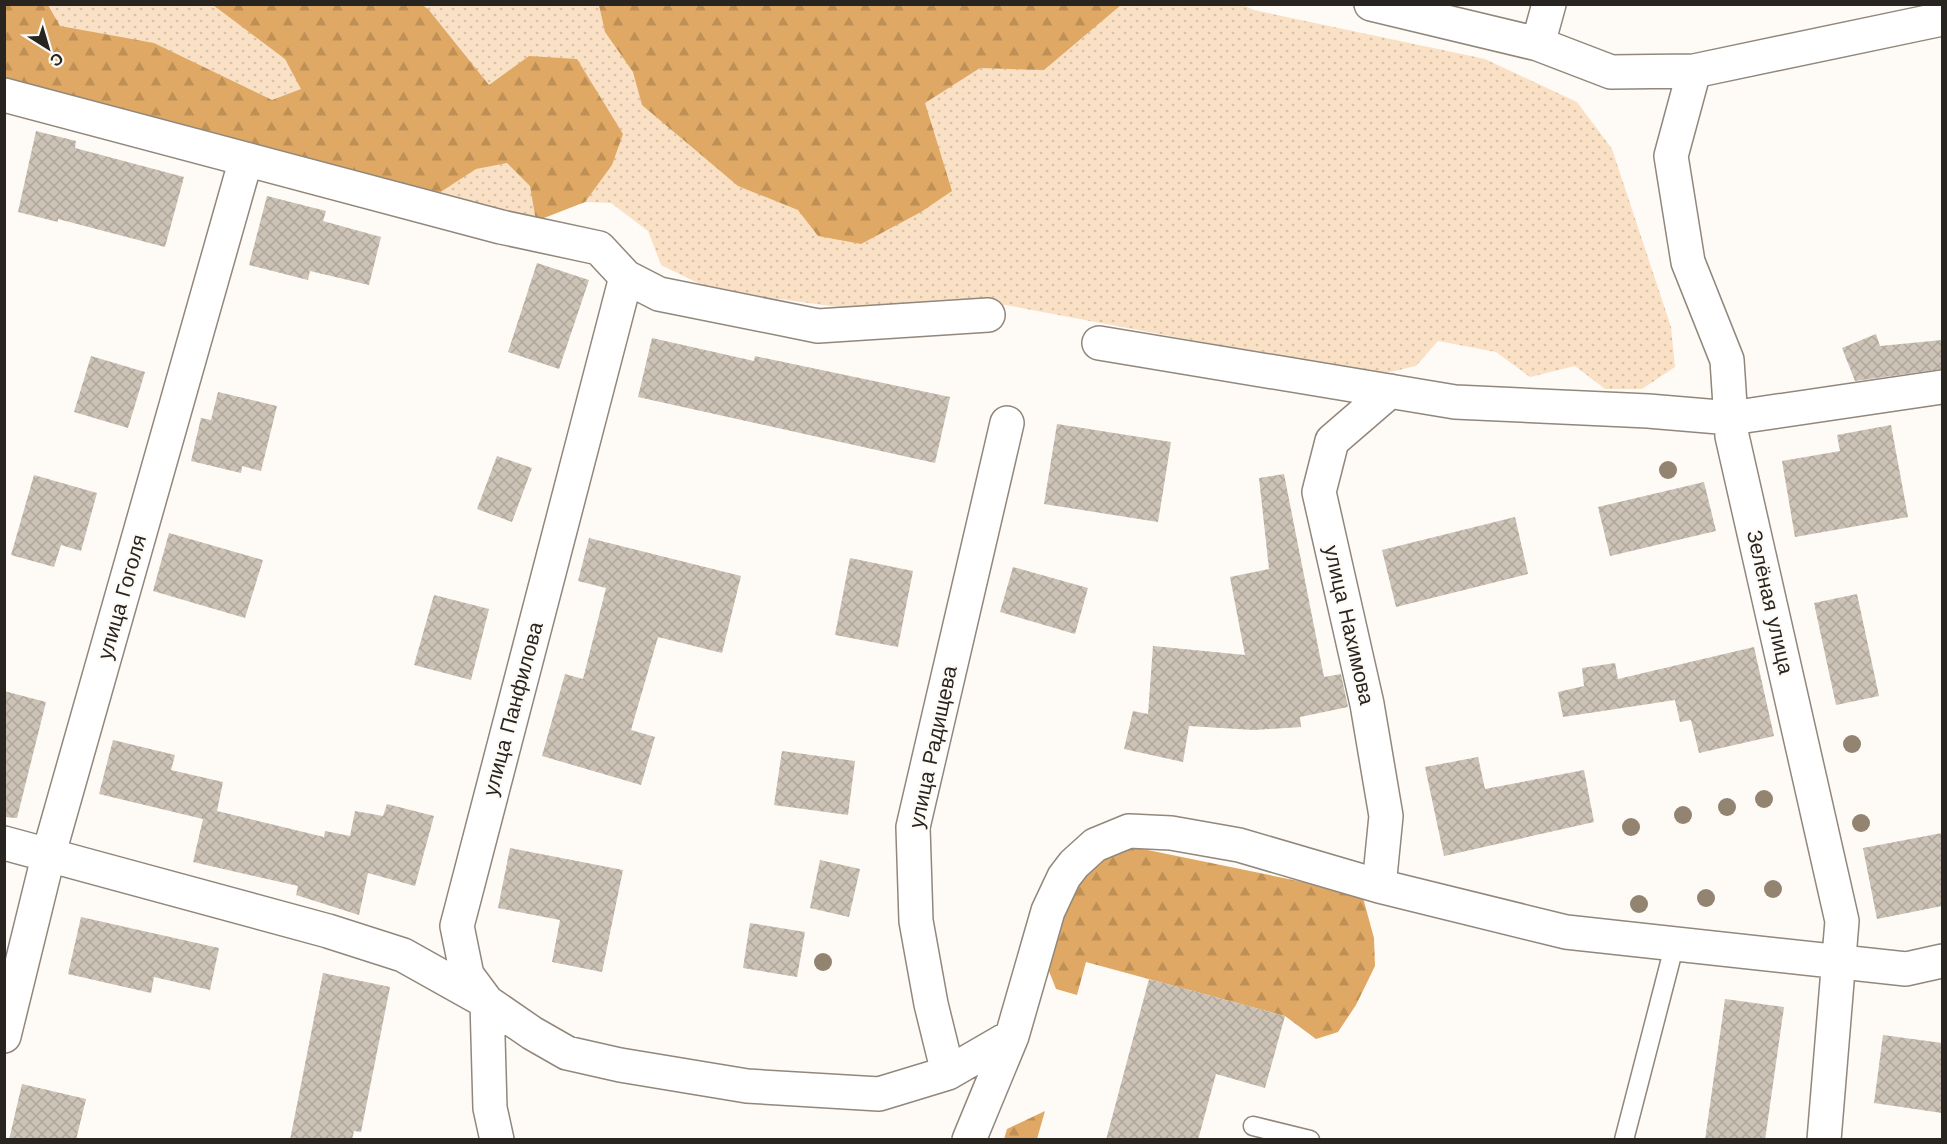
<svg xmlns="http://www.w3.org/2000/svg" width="1947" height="1144" viewBox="0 0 1947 1144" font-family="'Work Sans',sans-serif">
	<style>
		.grass { fill: url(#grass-dots) }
		.forest { fill: url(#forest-firs) }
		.building { fill: url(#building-cross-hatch) }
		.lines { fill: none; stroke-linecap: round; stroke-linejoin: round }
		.lane-casing { stroke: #91877c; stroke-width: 21 }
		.street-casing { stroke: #91877c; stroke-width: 36 }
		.lane { stroke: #fff; stroke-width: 18 }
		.street { stroke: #fff; stroke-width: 33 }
		.tree { fill: #928471 }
		.labels { text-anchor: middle; stroke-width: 4.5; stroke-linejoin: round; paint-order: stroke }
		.street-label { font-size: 21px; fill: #282420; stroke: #fefaf5 }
	</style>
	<defs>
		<pattern id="grass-dots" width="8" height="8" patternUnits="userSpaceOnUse" patternTransform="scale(1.5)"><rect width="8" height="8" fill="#fae1c5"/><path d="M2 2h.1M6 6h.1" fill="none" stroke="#d6c1a9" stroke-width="1.8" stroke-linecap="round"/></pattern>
		<pattern id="forest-firs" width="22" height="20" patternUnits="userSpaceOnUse" patternTransform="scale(1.5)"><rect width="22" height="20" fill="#dfa864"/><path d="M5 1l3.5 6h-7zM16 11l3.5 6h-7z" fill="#bf9056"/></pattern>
		<pattern id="building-cross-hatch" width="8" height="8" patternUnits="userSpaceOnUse" patternTransform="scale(1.5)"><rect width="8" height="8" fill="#ccc2b6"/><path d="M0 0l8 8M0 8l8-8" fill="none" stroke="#afa79c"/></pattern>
	</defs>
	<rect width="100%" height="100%" fill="#fefaf5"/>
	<!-- grass -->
	<path class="grass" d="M 4,5 L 1243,5 L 1254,10 L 1485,59 L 1577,102 L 1612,149 L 1671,327 L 1675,367 L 1642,389 L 1605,389 L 1575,366 L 1530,377 L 1496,352 L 1438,341 L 1416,366 L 1377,375 L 1006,305 L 853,309 L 712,290 L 661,265 L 648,231 L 611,203 L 585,202 L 536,221 L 5,83 Z"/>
	<!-- forest -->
	<path class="forest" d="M 4,5 L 48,5 L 60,26 L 154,43 L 272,100 L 301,89 L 285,59 L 213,5 L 422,5 L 428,9 L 489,85 L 529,56 L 577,59 L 623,134 L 612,165 L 585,202 L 536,221 L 530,186 L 507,163 L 476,169 L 436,195 L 5,83 Z
		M 599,5 L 599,4 L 1121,5 L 1044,70 L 980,68 L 925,103 L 952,191 L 921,212 L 861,244 L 818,236 L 798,210 L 738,186 L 642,105 L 633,72 L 605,32 Z
		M 1128,846 L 1362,894 L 1374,938 L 1375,966 L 1356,1005 L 1338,1032 L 1316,1039 L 1285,1016 L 1086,962 L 1077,995 L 1056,989 L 1047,966 L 1055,923 L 1079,873 Z
		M 1045,1111 L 1037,1139 L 1004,1139 L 1007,1129 Z"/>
	<!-- building -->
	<path class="building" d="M 36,131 L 76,141 L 75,148 L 184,177 L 165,247 L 58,219 L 58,222 L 18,212 Z
		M 267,196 L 326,211 L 323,221 L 381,237 L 369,285 L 310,271 L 308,280 L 249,265 Z
		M 537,263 L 589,280 L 559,369 L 508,352 Z
		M 1876,334 L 1880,346 L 1942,340 L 1942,369 L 1855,381 L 1842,348 Z
		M 652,338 L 754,361 L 755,356 L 950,397 L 935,463 L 638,397 Z
		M 91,356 L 145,372 L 128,428 L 74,412 Z
		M 218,392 L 277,406 L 261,471 L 242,466 L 241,473 L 191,461 L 201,418 L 211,420 Z
		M 1057,424 L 1171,442 L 1158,522 L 1044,504 Z
		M 1891,425 L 1908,517 L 1795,537 L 1782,461 L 1840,451 L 1837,435 Z
		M 497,456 L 532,468 L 512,522 L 477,509 Z
		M 1284,474 L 1324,677 L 1341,674 L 1348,707 L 1300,717 L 1301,727 L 1254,730 L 1189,726 L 1183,762 L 1124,749 L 1133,711 L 1148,714 L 1153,646 L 1245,655 L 1230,577 L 1269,569 L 1259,478 Z
		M 34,475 L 97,493 L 81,551 L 61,545 L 54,567 L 11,555 Z
		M 1704,482 L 1716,531 L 1610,556 L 1598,507 Z
		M 1515,517 L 1528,574 L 1396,607 L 1382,550 Z
		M 169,533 L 263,560 L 245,618 L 153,591 Z
		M 589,538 L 741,576 L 722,653 L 658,637 L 631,730 L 655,737 L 641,785 L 542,756 L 565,674 L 583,679 L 606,588 L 578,581 Z
		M 850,558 L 913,571 L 898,647 L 835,635 Z
		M 1013,567 L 1088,588 L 1075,634 L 1000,612 Z
		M 1857,594 L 1879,696 L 1836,705 L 1814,603 Z
		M 434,595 L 489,609 L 471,680 L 414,665 Z
		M 1754,647 L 1774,736 L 1699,753 L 1691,720 L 1680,722 L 1675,700 L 1563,717 L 1558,692 L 1584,686 L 1582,668 L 1615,663 L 1618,679 Z
		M 4,691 L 46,702 L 17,818 L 4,817 Z
		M 113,740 L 175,755 L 171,770 L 223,782 L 217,811 L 324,837 L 325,831 L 350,836 L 355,811 L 383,816 L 387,804 L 434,816 L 415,886 L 368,873 L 359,915 L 296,895 L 298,886 L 193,862 L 203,819 L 99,794 Z
		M 782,751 L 855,761 L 848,815 L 774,805 Z
		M 1478,757 L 1485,789 L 1584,770 L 1594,822 L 1444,856 L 1425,767 Z
		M 1942,833 L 1942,906 L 1877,919 L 1863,848 Z
		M 510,848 L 623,870 L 602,972 L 552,962 L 560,920 L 498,908 Z
		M 820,860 L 860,869 L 849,917 L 810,908 Z
		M 81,917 L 219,948 L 210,990 L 154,977 L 151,993 L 68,974 Z
		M 750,923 L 805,932 L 797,977 L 743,968 Z
		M 323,973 L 390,987 L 361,1132 L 354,1131 L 352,1140 L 290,1140 Z
		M 1149,979 L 1285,1016 L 1265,1088 L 1216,1074 L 1198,1140 L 1106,1140 Z
		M 1725,999 L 1784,1007 L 1765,1140 L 1705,1140 Z
		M 1883,1035 L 1942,1043 L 1942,1113 L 1874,1103 Z
		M 22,1084 L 86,1099 L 76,1140 L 9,1140 Z"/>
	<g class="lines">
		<defs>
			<path id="lane" d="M 1253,1126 L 1310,1140
				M 1624,1140 L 1675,943"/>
			<path id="street" d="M 1371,4 L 1538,44 L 1611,72 L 1694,71 L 1942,19
				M 1538,44 L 1549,4
				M 1694,71 L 1671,156 L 1688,262 L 1727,360 L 1732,436 L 1842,921 L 1824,1140
				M 4,95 L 501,227 L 599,248 L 626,277 L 659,294 L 818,326 L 988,315
				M 1099,343 L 1455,402 L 1648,411 L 1731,418 L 1942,387
				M 4,843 L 328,931 L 403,955 L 487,1002 L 532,1033 L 567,1053 L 620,1065 L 747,1086 L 879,1094 L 948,1073 L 1012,1036
				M 1379,886 L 1386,816 L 1367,704 L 1319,492 L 1332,441 L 1390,391
				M 4,1036 L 49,853 L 246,159
				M 948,1073 L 931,1004 L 916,921 L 913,827 L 1007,423
				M 497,1140 L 490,1108 L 487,1002 L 467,975 L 457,926 L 626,277
				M 969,1140 L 1012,1036 L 1048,911 L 1064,877 L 1074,864 L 1095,845 L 1129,831 L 1171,833 L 1239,845 L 1379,886 L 1566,932 L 1906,969 L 1942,961"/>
		</defs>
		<!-- lane casing -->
		<use href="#lane" class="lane-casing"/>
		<!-- street casing -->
		<use href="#street" class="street-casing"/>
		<!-- lane -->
		<use href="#lane" class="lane"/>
		<!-- street -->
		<use href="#street" class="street"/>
	</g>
	<!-- trees -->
	<g class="tree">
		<circle cx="1668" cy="470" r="9"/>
		<circle cx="1852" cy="744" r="9"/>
		<circle cx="1764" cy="799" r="9"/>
		<circle cx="1727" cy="807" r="9"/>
		<circle cx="1683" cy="815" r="9"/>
		<circle cx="1861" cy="823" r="9"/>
		<circle cx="1631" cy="827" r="9"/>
		<circle cx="1773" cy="889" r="9"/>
		<circle cx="1706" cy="898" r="9"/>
		<circle cx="1639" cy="904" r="9"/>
		<circle cx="823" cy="962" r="9"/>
	</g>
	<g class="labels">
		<!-- street labels -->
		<g class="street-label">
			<text transform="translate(122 597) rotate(-74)" y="7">улица Гоголя</text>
			<text transform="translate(1770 602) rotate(77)" y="7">Зелёная улица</text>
			<text transform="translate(1349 625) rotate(77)" y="7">улица Нахимова</text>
			<text transform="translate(513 709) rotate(-75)" y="7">улица Панфилова</text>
			<text transform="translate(933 747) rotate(-78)" y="7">улица Радищева</text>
		</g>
	</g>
	<!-- border -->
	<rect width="1947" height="1144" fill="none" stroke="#282420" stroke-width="12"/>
	<!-- north arrow -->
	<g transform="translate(48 48) rotate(143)" stroke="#fefaf5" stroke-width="4.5" paint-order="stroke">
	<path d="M0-4.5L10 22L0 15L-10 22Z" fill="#282420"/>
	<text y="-9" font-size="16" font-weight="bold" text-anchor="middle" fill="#282420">С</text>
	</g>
</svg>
